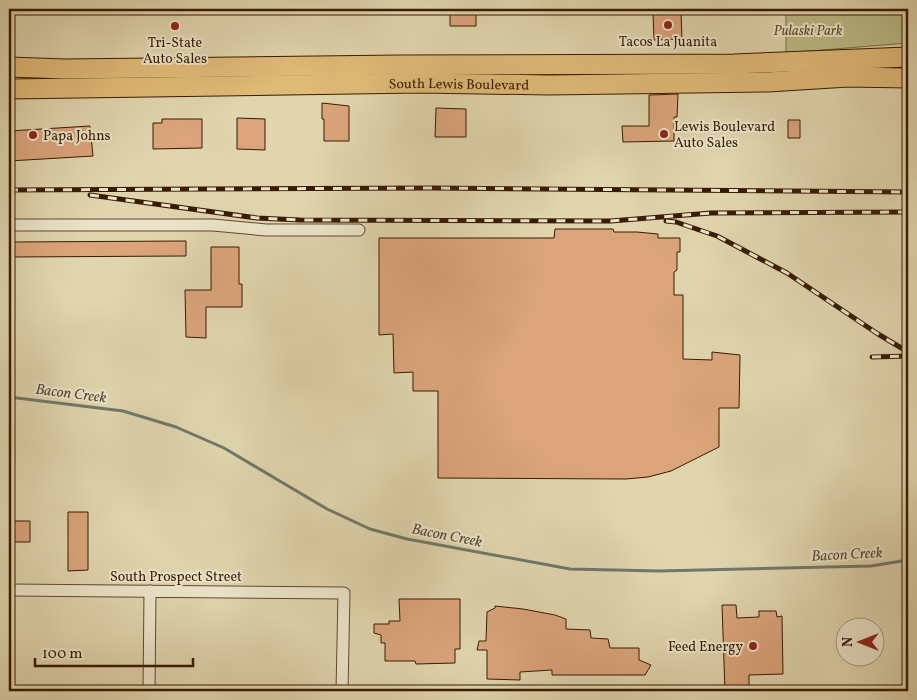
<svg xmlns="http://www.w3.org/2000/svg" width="917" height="700" viewBox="0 0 917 700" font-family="Vollkorn,serif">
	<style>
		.green { fill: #bbbb85; stroke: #7a6b44 }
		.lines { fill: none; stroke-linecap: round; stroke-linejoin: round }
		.stream { stroke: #6f796a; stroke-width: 3 }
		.building { fill: #dba47b; stroke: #381b02 }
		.minor-casing { stroke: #624a2d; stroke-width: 13 }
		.tertiary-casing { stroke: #624a2d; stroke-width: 16 }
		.primary-casing { stroke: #381b02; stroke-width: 21 }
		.minor { stroke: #ebe4ca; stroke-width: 11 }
		.tertiary { stroke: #ebe4ca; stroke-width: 14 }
		.primary { stroke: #e0ba77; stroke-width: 19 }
		.rail-casing { stroke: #381b02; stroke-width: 5 }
		.rail { stroke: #ebe4ca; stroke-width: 3; stroke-dasharray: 9; stroke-linecap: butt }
		.poi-dot { fill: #8f2418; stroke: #ebe4ca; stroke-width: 2 }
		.labels { text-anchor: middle; stroke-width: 4; stroke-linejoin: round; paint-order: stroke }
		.park-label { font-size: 14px; font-style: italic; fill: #5f4b29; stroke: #ebe4ca }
		.poi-label { font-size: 14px; fill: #381b02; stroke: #ebe4ca }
		.street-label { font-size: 14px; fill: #381b02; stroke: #ebe4ca }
		.water-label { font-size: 15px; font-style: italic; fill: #544a36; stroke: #ebe4ca }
	</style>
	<rect width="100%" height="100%" fill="#e0d5ae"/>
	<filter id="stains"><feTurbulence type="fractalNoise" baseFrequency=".004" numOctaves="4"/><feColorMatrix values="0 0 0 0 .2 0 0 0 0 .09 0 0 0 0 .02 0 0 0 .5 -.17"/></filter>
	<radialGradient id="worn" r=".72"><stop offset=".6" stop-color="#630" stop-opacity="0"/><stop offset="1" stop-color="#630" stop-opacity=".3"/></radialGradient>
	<!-- green -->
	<path class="green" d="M 786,9 L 908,9 L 908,43 L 786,53 Z"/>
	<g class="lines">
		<!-- stream -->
		<path class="stream" d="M 9,397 L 123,411 L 176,427 L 224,448 L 327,509 L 370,529 L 407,539 L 570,569 L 659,571 L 871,566 L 908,560"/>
	</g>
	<!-- building -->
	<path class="building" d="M 450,9 L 476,9 L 476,26 L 450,26 Z
		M 681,11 L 682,39 L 654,40 L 653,12 Z
		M 678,94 L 677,117 L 674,117 L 674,141 L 623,142 L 622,126 L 649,126 L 649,95 Z
		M 322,103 L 349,106 L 349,141 L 324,141 L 324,119 L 322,119 Z
		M 436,108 L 466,109 L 466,137 L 435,137 Z
		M 237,118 L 265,119 L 265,150 L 237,149 Z
		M 162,119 L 202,119 L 202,148 L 153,149 L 153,123 L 162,123 Z
		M 788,120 L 800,120 L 800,138 L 788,138 Z
		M 90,126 L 93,156 L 9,161 L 9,131 Z
		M 555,229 L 613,229 L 614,232 L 637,232 L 658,234 L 658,238 L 680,238 L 680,252 L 677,252 L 677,270 L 674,272 L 674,295 L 683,295 L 683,359 L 712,360 L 712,352 L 740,355 L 739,408 L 719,408 L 719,447 L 671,471 L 648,477 L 626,479 L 438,478 L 438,391 L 413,391 L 413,372 L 394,373 L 393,334 L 379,335 L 379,238 L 554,238 Z
		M 186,241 L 186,256 L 9,257 L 9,242 Z
		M 211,247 L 239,247 L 239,284 L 242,284 L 242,307 L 206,307 L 206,338 L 186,337 L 185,290 L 211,290 Z
		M 68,512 L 88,512 L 88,570 L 68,571 Z
		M 9,521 L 30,521 L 30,542 L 9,542 Z
		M 399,599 L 460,599 L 460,649 L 455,649 L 455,663 L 416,664 L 415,661 L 385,661 L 385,643 L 381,643 L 381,635 L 374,633 L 374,624 L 389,624 L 389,621 L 400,621 Z
		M 722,605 L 736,605 L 737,618 L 759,617 L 759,611 L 776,611 L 777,617 L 782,616 L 783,674 L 749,675 L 749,691 L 725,691 Z
		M 495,606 L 523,609 L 555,615 L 566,619 L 566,629 L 590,630 L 591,638 L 608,639 L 610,648 L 639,648 L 639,660 L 651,665 L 645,675 L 552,675 L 552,670 L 520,672 L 520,680 L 487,679 L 487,650 L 477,650 L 479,641 L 486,641 L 487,612 L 495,608 Z"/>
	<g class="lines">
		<defs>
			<path id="minor" d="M 9,225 L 213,225 L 266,230 L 359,230
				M 9,590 L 344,593 L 342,691
				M 149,691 L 150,591"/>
			<path id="tertiary" d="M 906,691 L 908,689"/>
			<g id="primary">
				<path d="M 9,67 L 65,69 L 399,65 L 734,64 L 908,57"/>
				<path id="s1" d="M 9,89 L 420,83 L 549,85 L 768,82 L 848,77 L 908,78"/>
			</g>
		</defs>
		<!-- minor casing -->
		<use href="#minor" class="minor-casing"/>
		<!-- tertiary casing -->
		<use href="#tertiary" class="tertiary-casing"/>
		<!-- primary casing -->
		<use href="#primary" class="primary-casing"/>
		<!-- minor -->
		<use href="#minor" class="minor"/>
		<!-- tertiary -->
		<use href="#tertiary" class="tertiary"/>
		<!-- primary -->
		<use href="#primary" class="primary"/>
		<defs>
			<path id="rail" d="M 9,190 L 433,188 L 908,192
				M 90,195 L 257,218 L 300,220 L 611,221 L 711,213 L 908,212
				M 666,221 L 676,222 L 717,236 L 787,273 L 878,334 L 908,352
				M 872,357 L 908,356"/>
		</defs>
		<!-- rail casing -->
		<use href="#rail" class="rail-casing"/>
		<!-- rail -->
		<use href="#rail" class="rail"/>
	</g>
	<!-- markers -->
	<g class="poi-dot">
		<circle cx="668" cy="25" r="5"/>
		<circle cx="175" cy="26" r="5"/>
		<circle cx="664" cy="134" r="5"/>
		<circle cx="33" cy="135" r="5"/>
		<circle cx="753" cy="646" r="5"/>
	</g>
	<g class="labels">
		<!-- park labels -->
		<g class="park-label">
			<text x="808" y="35">Pulaski Park</text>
		</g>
		<!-- poi labels -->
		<g class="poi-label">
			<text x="668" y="46">Tacos La Juanita</text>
			<text x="175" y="47">Tri-State<tspan x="175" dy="16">Auto Sales</tspan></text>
			<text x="674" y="131" text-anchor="start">Lewis Boulevard<tspan x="674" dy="16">Auto Sales</tspan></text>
			<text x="43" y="140" text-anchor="start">Papa Johns</text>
			<text x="743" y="651" text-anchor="end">Feed Energy</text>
		</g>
		<!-- street labels -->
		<g class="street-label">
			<text dy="5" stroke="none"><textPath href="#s1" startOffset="450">South Lewis Boulevard</textPath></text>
			<text x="176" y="581">South Prospect Street</text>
		</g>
		<!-- water labels -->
		<g class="water-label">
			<text transform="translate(71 393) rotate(7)" y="5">Bacon Creek</text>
			<text transform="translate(447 535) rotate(11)" y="5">Bacon Creek</text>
			<text transform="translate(847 554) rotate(-3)" y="5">Bacon Creek</text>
		</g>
	</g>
	<!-- margin -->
	<rect width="917" height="700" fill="none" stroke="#e0d5ae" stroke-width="30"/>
	<rect x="10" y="10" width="897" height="680" fill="none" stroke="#381b02" stroke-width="2.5"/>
	<rect x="15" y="15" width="887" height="670" fill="none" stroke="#381b02"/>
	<!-- north arrow -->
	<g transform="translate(860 642) rotate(270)"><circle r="24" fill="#ebe4ca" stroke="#a3947a"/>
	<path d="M0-4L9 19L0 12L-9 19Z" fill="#8f2418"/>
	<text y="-8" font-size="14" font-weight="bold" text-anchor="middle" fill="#381b02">N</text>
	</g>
	<!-- scale -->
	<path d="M35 658v8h158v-8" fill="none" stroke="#381b02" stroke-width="2.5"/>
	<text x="42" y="658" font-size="15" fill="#381b02" stroke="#ebe4ca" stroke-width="4" paint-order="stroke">100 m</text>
	<rect width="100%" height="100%" filter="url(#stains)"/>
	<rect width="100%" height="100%" fill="url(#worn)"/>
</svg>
